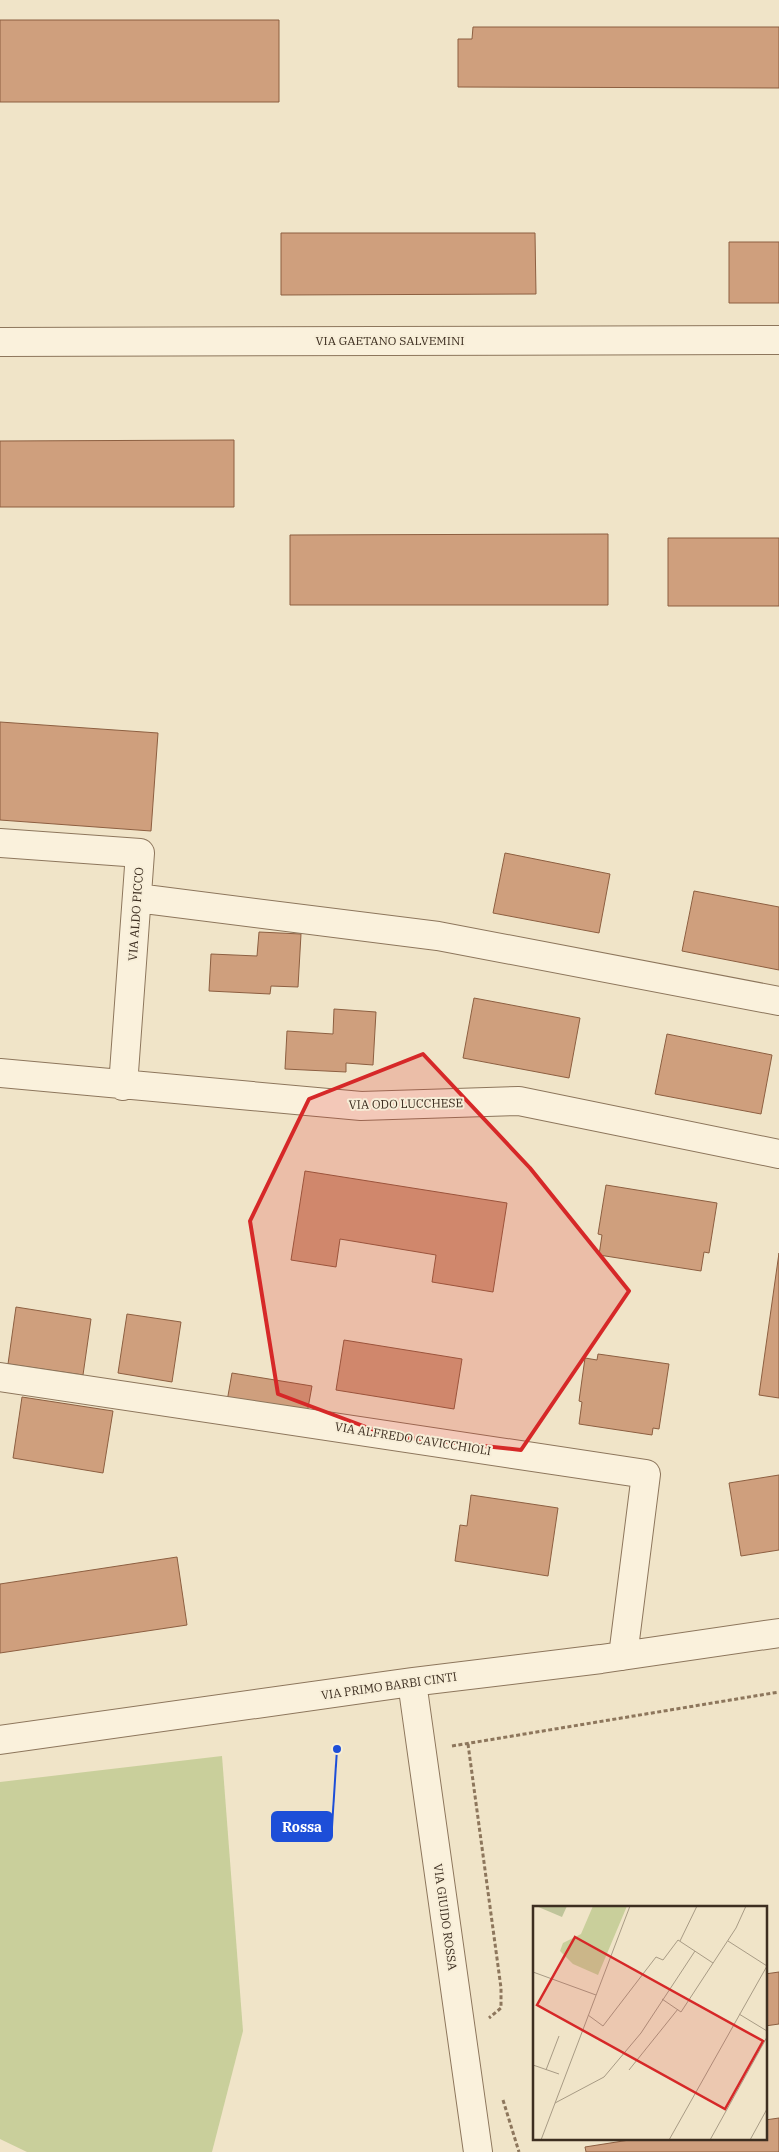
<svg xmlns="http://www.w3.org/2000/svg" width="779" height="2152" viewBox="0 0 779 2152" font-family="'IBM Plex Serif',serif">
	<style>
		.green { fill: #c9cf9b }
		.building { fill: #cf9f7d; stroke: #8d5f41 }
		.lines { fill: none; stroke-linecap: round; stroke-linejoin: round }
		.street-casing { stroke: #8d765c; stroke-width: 30 }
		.path { stroke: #8d765c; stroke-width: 3; stroke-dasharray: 4 2.5; stroke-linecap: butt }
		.street { stroke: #faf1dc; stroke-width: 28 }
		.marked { fill: #d62828; fill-opacity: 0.2; stroke: #d62828; stroke-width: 4; stroke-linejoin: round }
		.labels { text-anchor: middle; stroke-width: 4; stroke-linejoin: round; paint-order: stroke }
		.street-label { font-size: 12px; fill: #3d2e20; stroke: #f7eed8 }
		.inset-road { fill: none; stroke: #a89b85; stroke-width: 1 }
		.view { fill: #d62828; fill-opacity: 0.15; stroke: #d62828; stroke-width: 2.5 }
		.inset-edge { fill: none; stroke: #3d2e20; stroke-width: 2.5 }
		.leader { fill: none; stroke: #1d4ed8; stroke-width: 2 }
		.callout-dot { fill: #1d4ed8; stroke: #f7eed8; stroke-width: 2 }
		.callout { fill: #1d4ed8; stroke: #1d4ed8; stroke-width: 2 }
		.callout-label { font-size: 14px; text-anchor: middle; font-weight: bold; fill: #fff }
	</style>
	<rect width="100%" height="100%" fill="#f0e4c8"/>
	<!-- green -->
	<path class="green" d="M 222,1756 L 243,2031 L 212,2152 L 27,2152 L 0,2139 L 0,1782 Z"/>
	<!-- building -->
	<path class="building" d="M 0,20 L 279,20 L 279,102 L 0,102 Z
		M 473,27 L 779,27 L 779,88 L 458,87 L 458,39 L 472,39 Z
		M 281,233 L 535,233 L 536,294 L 281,295 Z
		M 729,242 L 779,242 L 779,303 L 729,303 Z
		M 234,440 L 234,507 L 0,507 L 0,441 Z
		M 608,534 L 608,605 L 290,605 L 290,535 Z
		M 668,538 L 779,538 L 779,606 L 668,606 Z
		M 0,722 L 158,733 L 151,831 L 0,820 Z
		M 505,853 L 610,874 L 599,933 L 493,913 Z
		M 694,891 L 779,907 L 779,970 L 682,951 Z
		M 259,932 L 301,934 L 298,987 L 271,986 L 270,994 L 209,991 L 211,954 L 257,956 Z
		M 474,998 L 580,1018 L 569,1078 L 463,1058 Z
		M 334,1009 L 376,1012 L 373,1065 L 346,1063 L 346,1072 L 285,1069 L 287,1031 L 333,1034 Z
		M 667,1034 L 772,1055 L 761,1114 L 655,1094 Z
		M 305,1171 L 507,1203 L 493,1292 L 432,1282 L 436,1255 L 340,1239 L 336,1267 L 291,1260 Z
		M 606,1185 L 717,1203 L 709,1253 L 704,1252 L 701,1271 L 599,1255 L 602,1235 L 598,1234 Z
		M 779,1253 L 779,1398 L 759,1395 Z
		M 16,1307 L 91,1319 L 83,1375 L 8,1364 Z
		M 127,1314 L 181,1322 L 172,1382 L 118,1373 Z
		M 344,1340 L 462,1359 L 454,1409 L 336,1390 Z
		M 598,1354 L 669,1364 L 659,1429 L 653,1428 L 652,1435 L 579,1424 L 582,1402 L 579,1401 L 585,1358 L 597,1360 Z
		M 232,1373 L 312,1386 L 306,1419 L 226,1407 Z
		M 22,1397 L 113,1411 L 103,1473 L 13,1458 Z
		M 779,1475 L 779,1550 L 741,1556 L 729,1483 Z
		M 471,1495 L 558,1508 L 548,1576 L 455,1561 L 460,1525 L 467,1526 Z
		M 177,1557 L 187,1625 L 0,1653 L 0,1584 Z
		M 779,1972 L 779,2024 L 765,2026 L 765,1974 Z
		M 779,2118 L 779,2152 L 586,2152 L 585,2147 L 642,2138 L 765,2138 L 765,2120 Z"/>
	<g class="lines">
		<defs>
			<path id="street" d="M 0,342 L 779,340
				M 0,843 L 140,853 L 123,1086
				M 137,898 L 438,936 L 779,1001
				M 0,1073 L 361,1106 L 519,1101 L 779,1154
				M 0,1377 L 646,1474 L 623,1656
				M 412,1682 L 478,2152
				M 0,1740 L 412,1682 L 601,1659 L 779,1633"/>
		</defs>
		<!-- street casing -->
		<use href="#street" class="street-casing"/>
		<!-- path -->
		<path class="path" d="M 468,1744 L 501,1988 L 501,2008 L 489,2018
			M 452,1746 L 779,1692
			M 503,2100 L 519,2152"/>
		<!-- street -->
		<use href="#street" class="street"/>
	</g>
	<!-- marked area -->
	<path class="marked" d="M 423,1054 L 530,1168 L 629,1291 L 521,1450 L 390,1436 L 278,1394 L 250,1221 L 309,1099 Z"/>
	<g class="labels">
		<!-- street labels -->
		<g class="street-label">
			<text x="390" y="345">VIA GAETANO SALVEMINI</text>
			<text transform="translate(136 914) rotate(-86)" y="4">VIA ALDO PICCO</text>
			<text transform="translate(406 1104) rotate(-1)" y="4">VIA ODO LUCCHESE</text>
			<text transform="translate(413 1439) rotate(9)" y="4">VIA ALFREDO CAVICCHIOLI</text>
			<text transform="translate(389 1686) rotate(-8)" y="4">VIA PRIMO BARBI CINTI</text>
			<text transform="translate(445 1917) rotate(82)" y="4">VIA GIUIDO ROSSA</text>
		</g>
	</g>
	<!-- overview -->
	<g transform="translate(533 1906)">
		<rect width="234" height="234" fill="#f0e4c8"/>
		<path d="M 60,0 L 94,0 L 65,69 L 40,58 L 27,45 L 30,37 L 48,28 Z" fill="#c9cf9b"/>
		<path d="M 3,0 L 34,0 L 29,11 Z" fill="#bfc49a"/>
		<path class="inset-road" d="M 147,35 L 164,0M 195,35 L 234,60M 0,66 L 63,89M 129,93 L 148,106 L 203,22 L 213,0M 206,108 L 234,125M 55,109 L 70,120 L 123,51 L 130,54 L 145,34 L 180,57M 0,159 L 26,168M 13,164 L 26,130M 96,164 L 145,103M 22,197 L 71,171 L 108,127 L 162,45M 8,234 L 97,0M 136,234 L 234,60M 177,234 L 234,131M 217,234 L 234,203"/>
		<path class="view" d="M 42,31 L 230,135 L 192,203 L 4,99 Z"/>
		<rect width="234" height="234" class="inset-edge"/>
	</g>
	<!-- callouts -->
	<path class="leader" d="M337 1749L332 1827"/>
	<circle class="callout-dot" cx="337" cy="1749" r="5"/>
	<rect class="callout" x="272" y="1812" width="60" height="29" rx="5"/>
	<g class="callout-label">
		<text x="302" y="1832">Rossa</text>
	</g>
</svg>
